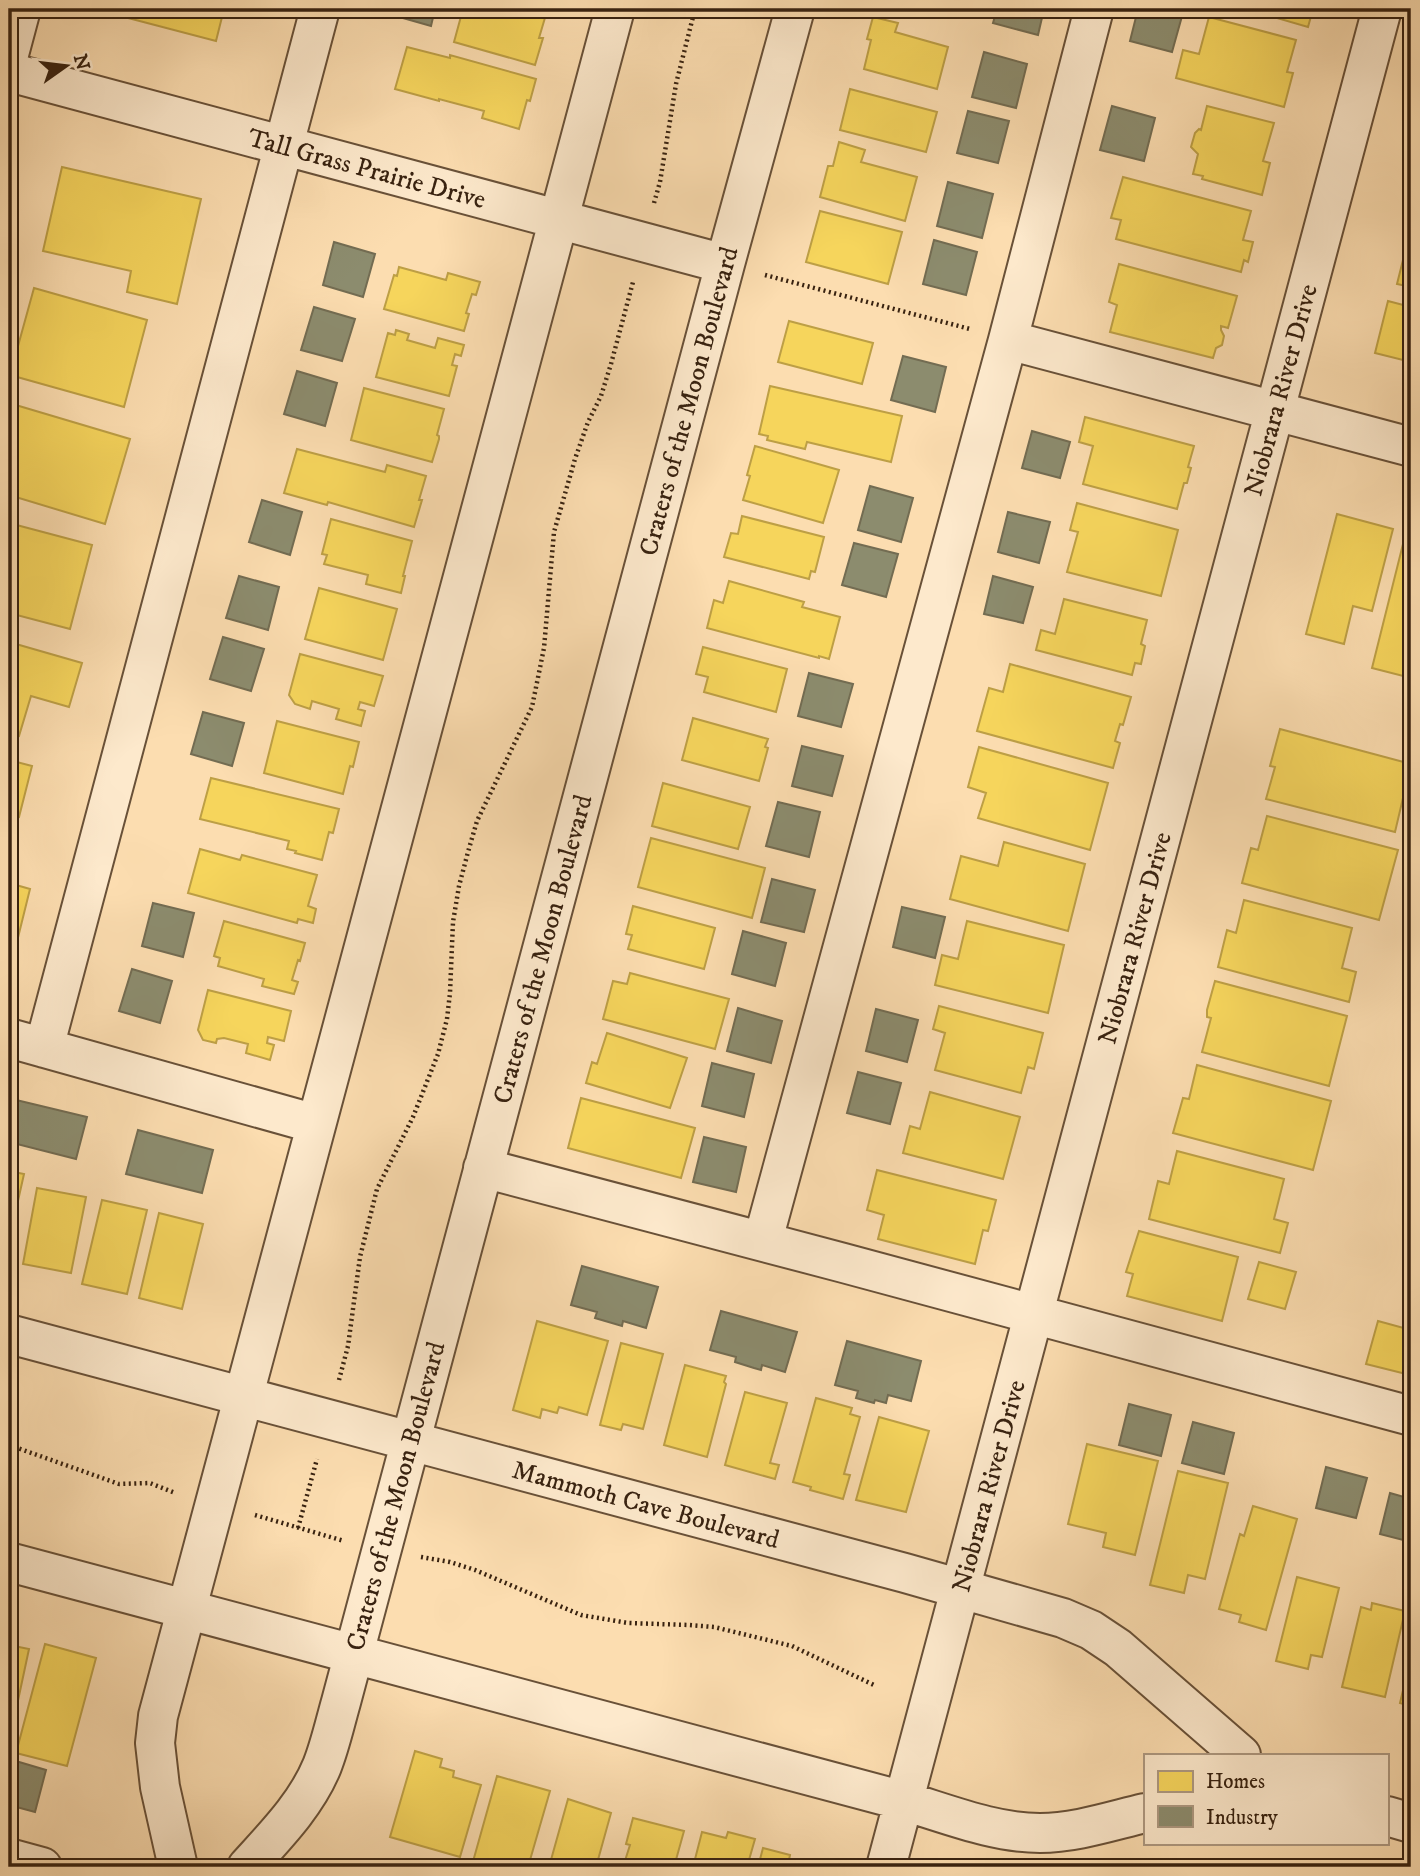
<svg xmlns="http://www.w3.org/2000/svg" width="1420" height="1876" viewBox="0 0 1420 1876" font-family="'IM FELL DW Pica',serif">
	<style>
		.homes { fill: #f6d55c; stroke: #bd9f45; stroke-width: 2 }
		.industry { fill: #8c8c6e; stroke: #736c52; stroke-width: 2 }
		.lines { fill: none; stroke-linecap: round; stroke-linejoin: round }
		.minor-casing { stroke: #695138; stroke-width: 42 }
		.path { stroke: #382210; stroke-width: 4.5; stroke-dasharray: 2 3.5; stroke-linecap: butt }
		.minor { stroke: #fde9cc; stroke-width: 38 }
		.labels { text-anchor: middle; stroke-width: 7; stroke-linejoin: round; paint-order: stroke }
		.street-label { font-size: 26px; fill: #382210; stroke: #fde9cc }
	</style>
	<rect width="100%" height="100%" fill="#fcddb0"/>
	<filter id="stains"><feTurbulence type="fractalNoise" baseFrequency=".00286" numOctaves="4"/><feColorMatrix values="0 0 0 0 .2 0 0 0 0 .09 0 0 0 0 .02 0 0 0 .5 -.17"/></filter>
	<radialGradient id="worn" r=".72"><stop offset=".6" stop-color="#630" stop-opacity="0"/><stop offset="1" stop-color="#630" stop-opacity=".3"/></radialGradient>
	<!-- homes -->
	<path class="homes" d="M 110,9 L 224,9 L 216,41 L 109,13 Z
		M 463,9 L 539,9 L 547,11 L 539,38 L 543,38 L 535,65 L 454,42 Z
		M 933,9 L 962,9 L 960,16 Z
		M 1246,9 L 1313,9 L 1308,27 Z
		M 873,17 L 898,23 L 895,32 L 948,47 L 937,89 L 864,69 L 871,40 L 867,39 Z
		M 1209,17 L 1296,40 L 1287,72 L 1293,73 L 1284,107 L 1176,78 L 1183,50 L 1199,54 Z
		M 407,47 L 450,58 L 450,55 L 536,79 L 530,101 L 527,100 L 519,129 L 482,118 L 484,111 L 439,99 L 439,101 L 395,89 Z
		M 850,89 L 937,112 L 926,152 L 840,130 Z
		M 1207,106 L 1274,123 L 1263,161 L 1270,163 L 1262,195 L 1202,179 L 1203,176 L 1193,174 L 1198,154 L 1191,147 L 1195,133 L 1199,129 L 1201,130 Z
		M 839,142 L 865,150 L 861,162 L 917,177 L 905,221 L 820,197 L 828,166 L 833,166 Z
		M 62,167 L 201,199 L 177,304 L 127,292 L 131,271 L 43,251 Z
		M 1123,177 L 1251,211 L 1243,240 L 1253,242 L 1248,262 L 1244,260 L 1241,272 L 1116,239 L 1121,220 L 1111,218 Z
		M 820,211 L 902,232 L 888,284 L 806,262 Z
		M 1411,228 L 1411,287 L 1397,284 Z
		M 1119,264 L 1237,296 L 1228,328 L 1221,326 L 1221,330 L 1224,336 L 1222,345 L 1216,348 L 1213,358 L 1110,332 L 1117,305 L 1109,302 Z
		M 399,267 L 446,280 L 448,273 L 480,282 L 476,295 L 472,294 L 466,313 L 469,314 L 464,331 L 384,309 L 394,275 L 397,276 Z
		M 34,288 L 147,320 L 124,407 L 10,375 Z
		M 1388,301 L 1411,307 L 1411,362 L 1375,353 Z
		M 789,321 L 873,343 L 862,384 L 778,362 Z
		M 396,330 L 409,334 L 407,340 L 435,348 L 438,338 L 464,345 L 461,356 L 455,354 L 452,365 L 457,366 L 449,396 L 376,377 L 388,333 L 395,335 Z
		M 770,386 L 902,416 L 891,462 L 807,442 L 805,449 L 767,440 L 768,436 L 759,434 Z
		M 364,388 L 444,409 L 437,435 L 439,436 L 439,439 L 432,462 L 351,440 Z
		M 9,403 L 130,439 L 105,524 L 9,495 Z
		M 1085,417 L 1194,446 L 1188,467 L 1191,468 L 1187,483 L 1184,483 L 1177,509 L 1083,484 L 1093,446 L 1079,442 Z
		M 755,446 L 839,470 L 823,523 L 743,500 L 750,476 L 747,475 Z
		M 297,449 L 385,472 L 387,465 L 426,476 L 419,500 L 422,500 L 414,527 L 328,502 L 327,505 L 284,493 Z
		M 1077,503 L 1178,530 L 1161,596 L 1067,572 L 1078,532 L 1070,530 Z
		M 1337,514 L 1393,529 L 1372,611 L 1353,606 L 1344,644 L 1306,634 Z
		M 742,516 L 824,537 L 815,572 L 811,571 L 809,579 L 724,557 L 731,533 L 738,534 Z
		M 331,519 L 412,541 L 405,568 L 403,576 L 405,576 L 401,593 L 366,584 L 368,575 L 324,564 L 327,555 L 322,554 Z
		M 9,523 L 92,545 L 70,629 L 9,613 Z
		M 1405,536 L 1411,538 L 1411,678 L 1372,668 Z
		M 729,581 L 804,602 L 802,607 L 840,617 L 829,659 L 819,656 L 819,658 L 707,628 L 714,600 L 723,603 Z
		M 319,588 L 397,609 L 383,660 L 305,639 Z
		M 1064,599 L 1147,620 L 1141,644 L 1145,646 L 1141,664 L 1135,663 L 1132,675 L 1036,650 L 1041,630 L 1055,634 Z
		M 9,642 L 82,663 L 69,707 L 31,696 L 19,736 L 9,733 Z
		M 703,647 L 787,669 L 776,712 L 704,692 L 708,677 L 696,674 Z
		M 300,654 L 383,676 L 374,706 L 360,702 L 358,709 L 365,711 L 361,726 L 336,719 L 339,709 L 312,701 L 310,709 L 295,704 L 289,695 Z
		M 1010,664 L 1131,697 L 1123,725 L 1120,724 L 1115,741 L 1120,743 L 1113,768 L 977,731 L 989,688 L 1003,692 Z
		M 693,718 L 768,739 L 765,747 L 768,748 L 759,781 L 682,760 Z
		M 277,721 L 359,742 L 353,767 L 350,766 L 343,794 L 264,773 Z
		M 1280,729 L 1411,764 L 1395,832 L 1266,799 L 1275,767 L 1270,766 Z
		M 979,747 L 1108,783 L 1090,850 L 978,818 L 986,793 L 968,787 Z
		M 9,760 L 32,766 L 19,817 L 9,814 Z
		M 211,778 L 339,809 L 333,833 L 329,832 L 322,860 L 295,853 L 296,851 L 287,849 L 289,841 L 200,819 Z
		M 663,783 L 750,807 L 738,849 L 652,826 Z
		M 1267,816 L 1398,850 L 1379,920 L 1242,883 L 1251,848 L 1258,850 Z
		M 651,838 L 765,868 L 752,918 L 638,887 Z
		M 1004,842 L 1085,864 L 1068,931 L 950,899 L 961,856 L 998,866 Z
		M 200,849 L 240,860 L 242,855 L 317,875 L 308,906 L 316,909 L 313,923 L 298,919 L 297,923 L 188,893 Z
		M 9,883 L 30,889 L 9,974 Z
		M 1244,900 L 1352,928 L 1342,968 L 1356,972 L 1349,1002 L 1218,967 L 1227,930 L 1236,933 Z
		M 633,906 L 715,928 L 704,969 L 628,949 L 632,935 L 626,934 Z
		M 224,921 L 305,943 L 300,961 L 298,960 L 292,980 L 298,982 L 294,994 L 262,986 L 264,979 L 218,966 L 220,958 L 214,956 Z
		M 967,921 L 1064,945 L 1048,1013 L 935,985 L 942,955 L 958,959 Z
		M 630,973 L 729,999 L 715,1049 L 603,1019 L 613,981 L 627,984 Z
		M 1215,981 L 1347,1016 L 1329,1086 L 1202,1052 L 1211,1018 L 1207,1017 L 1207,1010 Z
		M 208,990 L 291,1011 L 284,1041 L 268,1037 L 267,1043 L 274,1045 L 270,1060 L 246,1053 L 248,1044 L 224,1038 L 217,1039 L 216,1043 L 203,1040 L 198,1030 Z
		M 939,1006 L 1043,1033 L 1034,1069 L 1028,1067 L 1021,1093 L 935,1070 L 945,1033 L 933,1029 Z
		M 607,1033 L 687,1058 L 670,1108 L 586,1083 L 592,1062 L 597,1064 Z
		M 1197,1065 L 1331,1101 L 1313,1170 L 1173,1133 L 1183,1098 L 1189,1099 Z
		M 930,1092 L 1020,1117 L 1003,1179 L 903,1153 L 910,1126 L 920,1129 Z
		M 581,1098 L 695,1128 L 681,1178 L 568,1148 Z
		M 1177,1151 L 1284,1179 L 1274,1219 L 1288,1223 L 1280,1253 L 1149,1219 L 1158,1181 L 1169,1184 Z
		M 877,1170 L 996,1200 L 988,1231 L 983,1230 L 975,1264 L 878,1239 L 884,1215 L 867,1210 Z
		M 9,1171 L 24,1174 L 9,1241 Z
		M 37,1188 L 86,1197 L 71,1273 L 23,1264 Z
		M 102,1200 L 147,1210 L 127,1294 L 82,1284 Z
		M 159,1213 L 203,1224 L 182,1309 L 139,1298 Z
		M 1139,1231 L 1238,1257 L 1222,1321 L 1127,1296 L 1133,1274 L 1126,1272 Z
		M 1259,1262 L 1296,1272 L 1285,1309 L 1248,1299 Z
		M 537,1321 L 608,1341 L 587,1415 L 559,1407 L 557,1413 L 542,1409 L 540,1418 L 513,1410 Z
		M 1378,1321 L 1411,1330 L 1410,1375 L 1366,1364 Z
		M 621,1343 L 663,1354 L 643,1429 L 623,1424 L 621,1430 L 600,1425 Z
		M 685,1365 L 726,1376 L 724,1382 L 726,1384 L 707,1457 L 664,1445 Z
		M 745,1392 L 787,1403 L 770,1463 L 779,1465 L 775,1479 L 725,1465 Z
		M 816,1398 L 852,1408 L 850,1414 L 860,1417 L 844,1474 L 850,1475 L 843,1499 L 810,1490 L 811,1487 L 793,1482 Z
		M 879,1417 L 929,1431 L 906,1512 L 856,1500 Z
		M 1087,1444 L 1158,1461 L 1135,1555 L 1103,1547 L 1106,1533 L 1068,1524 Z
		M 1178,1471 L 1228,1483 L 1205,1579 L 1188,1575 L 1184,1593 L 1150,1585 Z
		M 1253,1506 L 1297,1519 L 1266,1630 L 1239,1622 L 1241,1615 L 1219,1609 L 1240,1534 L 1244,1536 Z
		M 1297,1577 L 1339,1588 L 1322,1657 L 1311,1655 L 1308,1669 L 1276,1661 Z
		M 1372,1603 L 1405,1611 L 1385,1697 L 1342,1687 L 1361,1607 L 1371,1610 Z
		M 45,1644 L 96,1658 L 67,1766 L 16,1753 Z
		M 9,1645 L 29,1649 L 13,1724 L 9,1723 Z
		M 1411,1656 L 1411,1706 L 1400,1703 Z
		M 415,1751 L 442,1759 L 440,1767 L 454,1771 L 453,1777 L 481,1785 L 460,1857 L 390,1837 Z
		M 497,1776 L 550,1791 L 528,1867 L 478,1867 L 472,1865 Z
		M 568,1799 L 611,1813 L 596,1867 L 549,1867 Z
		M 633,1818 L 684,1831 L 674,1867 L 623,1867 L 630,1845 L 626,1844 Z
		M 702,1832 L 726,1838 L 728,1832 L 755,1839 L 747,1867 L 693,1867 Z
		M 763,1848 L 790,1855 L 788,1865 L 798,1867 L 758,1867 Z"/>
	<!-- industry -->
	<path class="industry" d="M 391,9 L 435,9 L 431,26 L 389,14 Z
		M 997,9 L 1044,9 L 1038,35 L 993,23 Z
		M 1138,9 L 1184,9 L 1172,52 L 1130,41 Z
		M 984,52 L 1027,64 L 1016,108 L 972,97 Z
		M 1112,106 L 1155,118 L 1144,161 L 1100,150 Z
		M 968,111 L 1009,121 L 998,163 L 957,153 Z
		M 948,182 L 993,194 L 982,238 L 937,226 Z
		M 934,240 L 977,252 L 966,295 L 923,284 Z
		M 334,242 L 375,254 L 363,297 L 323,285 Z
		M 314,307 L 355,319 L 342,361 L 301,350 Z
		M 903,356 L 946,367 L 935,412 L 891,400 Z
		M 297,371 L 337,383 L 325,426 L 284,414 Z
		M 1032,431 L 1070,442 L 1060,478 L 1022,468 Z
		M 870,486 L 913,498 L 901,542 L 858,530 Z
		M 262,500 L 302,512 L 290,555 L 249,542 Z
		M 1008,512 L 1050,522 L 1039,563 L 998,552 Z
		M 854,543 L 898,554 L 886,597 L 842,585 Z
		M 239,576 L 279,587 L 268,630 L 226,618 Z
		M 993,576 L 1033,587 L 1023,623 L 984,614 Z
		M 223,637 L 264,649 L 251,691 L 210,679 Z
		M 809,673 L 853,684 L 841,727 L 798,716 Z
		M 203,712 L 244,723 L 232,766 L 191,754 Z
		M 802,746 L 843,756 L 832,796 L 792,786 Z
		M 778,802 L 820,812 L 809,857 L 766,846 Z
		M 772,879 L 815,890 L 804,932 L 761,922 Z
		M 153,903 L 194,913 L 183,957 L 142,946 Z
		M 902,907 L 945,917 L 935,958 L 893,947 Z
		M 743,931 L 786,943 L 775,986 L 732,974 Z
		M 132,969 L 172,981 L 160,1023 L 119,1011 Z
		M 738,1008 L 782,1021 L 771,1063 L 727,1051 Z
		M 876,1009 L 918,1020 L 907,1062 L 866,1051 Z
		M 712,1063 L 754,1074 L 744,1117 L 702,1106 Z
		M 858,1072 L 901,1083 L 890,1124 L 847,1113 Z
		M 12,1099 L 87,1117 L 76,1159 L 9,1142 L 9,1111 Z
		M 138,1130 L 213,1150 L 202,1193 L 126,1174 Z
		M 704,1137 L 746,1147 L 736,1192 L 693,1182 Z
		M 582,1266 L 658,1287 L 646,1328 L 623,1321 L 622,1326 L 595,1318 L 597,1312 L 571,1305 Z
		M 721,1311 L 797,1332 L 785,1372 L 762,1365 L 761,1370 L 754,1368 L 735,1362 L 736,1357 L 710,1350 Z
		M 847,1341 L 921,1361 L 911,1401 L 888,1395 L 886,1403 L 875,1400 L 874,1403 L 856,1398 L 858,1391 L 835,1385 Z
		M 1129,1404 L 1171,1415 L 1161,1456 L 1119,1445 Z
		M 1193,1422 L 1234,1433 L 1224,1474 L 1182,1463 Z
		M 1326,1467 L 1367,1478 L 1356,1518 L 1316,1508 Z
		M 1390,1493 L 1411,1499 L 1411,1542 L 1380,1534 Z
		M 9,1759 L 46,1770 L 35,1812 L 9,1805 Z"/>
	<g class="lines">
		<defs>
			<path id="minor" d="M 9,54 L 21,9
				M 9,72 L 725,264
				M 1008,340 L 1411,447
				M 9,1038 L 316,1124
				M 44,1048 L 320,9
				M 483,1168 C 793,1248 1102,1333 1411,1416
				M 763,1240 L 1008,340 L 1094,9
				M 9,1334 L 905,1573 L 1063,1618 L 1091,1630 L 1118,1648 L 1241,1755
				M 9,1562 L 904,1801 C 948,1814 994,1833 1040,1833 C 1075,1833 1111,1821 1145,1813
				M 1387,1816 L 1411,1823
				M 9,1858 L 42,1867
				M 178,1867 L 160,1787 L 155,1743 L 158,1716 L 615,9
				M 247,1867 C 275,1836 306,1805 322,1766 C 330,1746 335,1723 341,1702 L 725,264 L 795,9
				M 886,1867 L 1382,9"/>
		</defs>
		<!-- minor casing -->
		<use href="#minor" class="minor-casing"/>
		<!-- path -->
		<path class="path" d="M 654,203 L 660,182 L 676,84 L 695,9
			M 765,275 L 970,329
			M 339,1380 L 348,1346 L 360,1257 L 377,1189 L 413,1117 L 438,1054 L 447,1019 L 450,993 L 453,922 L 459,886 L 468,852 L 477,821 L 532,707 L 544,648 L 554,532 L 575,459 L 588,422 L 601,396 L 611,364 L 633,282
			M 9,1445 L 119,1484 L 150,1483 L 175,1493
			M 255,1515 L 344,1541
			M 298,1528 L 317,1459
			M 421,1557 L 450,1562 L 475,1570 L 581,1615 L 628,1623 L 689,1625 L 714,1627 L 792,1646 L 876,1686"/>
		<!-- minor -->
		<use href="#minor" class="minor"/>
	</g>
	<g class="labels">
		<!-- street labels -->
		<g class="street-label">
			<text transform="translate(367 168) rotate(15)" y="9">Tall Grass Prairie Drive</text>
			<text transform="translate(1280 390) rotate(-75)" y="9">Niobrara River Drive</text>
			<text transform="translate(688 401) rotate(-75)" y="9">Craters of the Moon Boulevard</text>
			<text transform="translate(1134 938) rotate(-75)" y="9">Niobrara River Drive</text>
			<text transform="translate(542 949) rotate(-75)" y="9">Craters of the Moon Boulevard</text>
			<text transform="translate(988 1486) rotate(-75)" y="9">Niobrara River Drive</text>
			<text transform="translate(395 1496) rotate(-75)" y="9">Craters of the Moon Boulevard</text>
			<text transform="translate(646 1504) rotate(15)" y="9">Mammoth Cave Boulevard</text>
		</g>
	</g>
	<!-- margin -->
	<rect width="1420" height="1876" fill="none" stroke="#fcddb0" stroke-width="35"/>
	<rect x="10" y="10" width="1399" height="1855" fill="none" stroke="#382210" stroke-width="3.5"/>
	<rect x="18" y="18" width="1385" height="1841" fill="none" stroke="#382210" stroke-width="2"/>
	<!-- legend -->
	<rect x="1144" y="1754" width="245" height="91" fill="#fde9cc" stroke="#ae9981" stroke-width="2"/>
	<rect x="1158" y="1771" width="35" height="21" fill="#f6d55c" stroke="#ae9981" stroke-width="2"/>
	<text x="1206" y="1788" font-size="21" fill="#382210">Homes</text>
	<rect x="1158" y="1806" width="35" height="21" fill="#8c8c6e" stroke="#ae9981" stroke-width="2"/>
	<text x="1206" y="1824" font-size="21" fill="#382210">Industry</text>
	<!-- north arrow -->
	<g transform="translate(66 66) rotate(76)" stroke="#fde9cc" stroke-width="5" paint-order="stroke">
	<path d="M0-5L12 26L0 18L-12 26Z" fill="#382210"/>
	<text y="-10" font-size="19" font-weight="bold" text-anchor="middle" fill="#382210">N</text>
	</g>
	<rect width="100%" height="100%" filter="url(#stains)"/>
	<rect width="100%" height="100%" fill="url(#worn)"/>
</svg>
